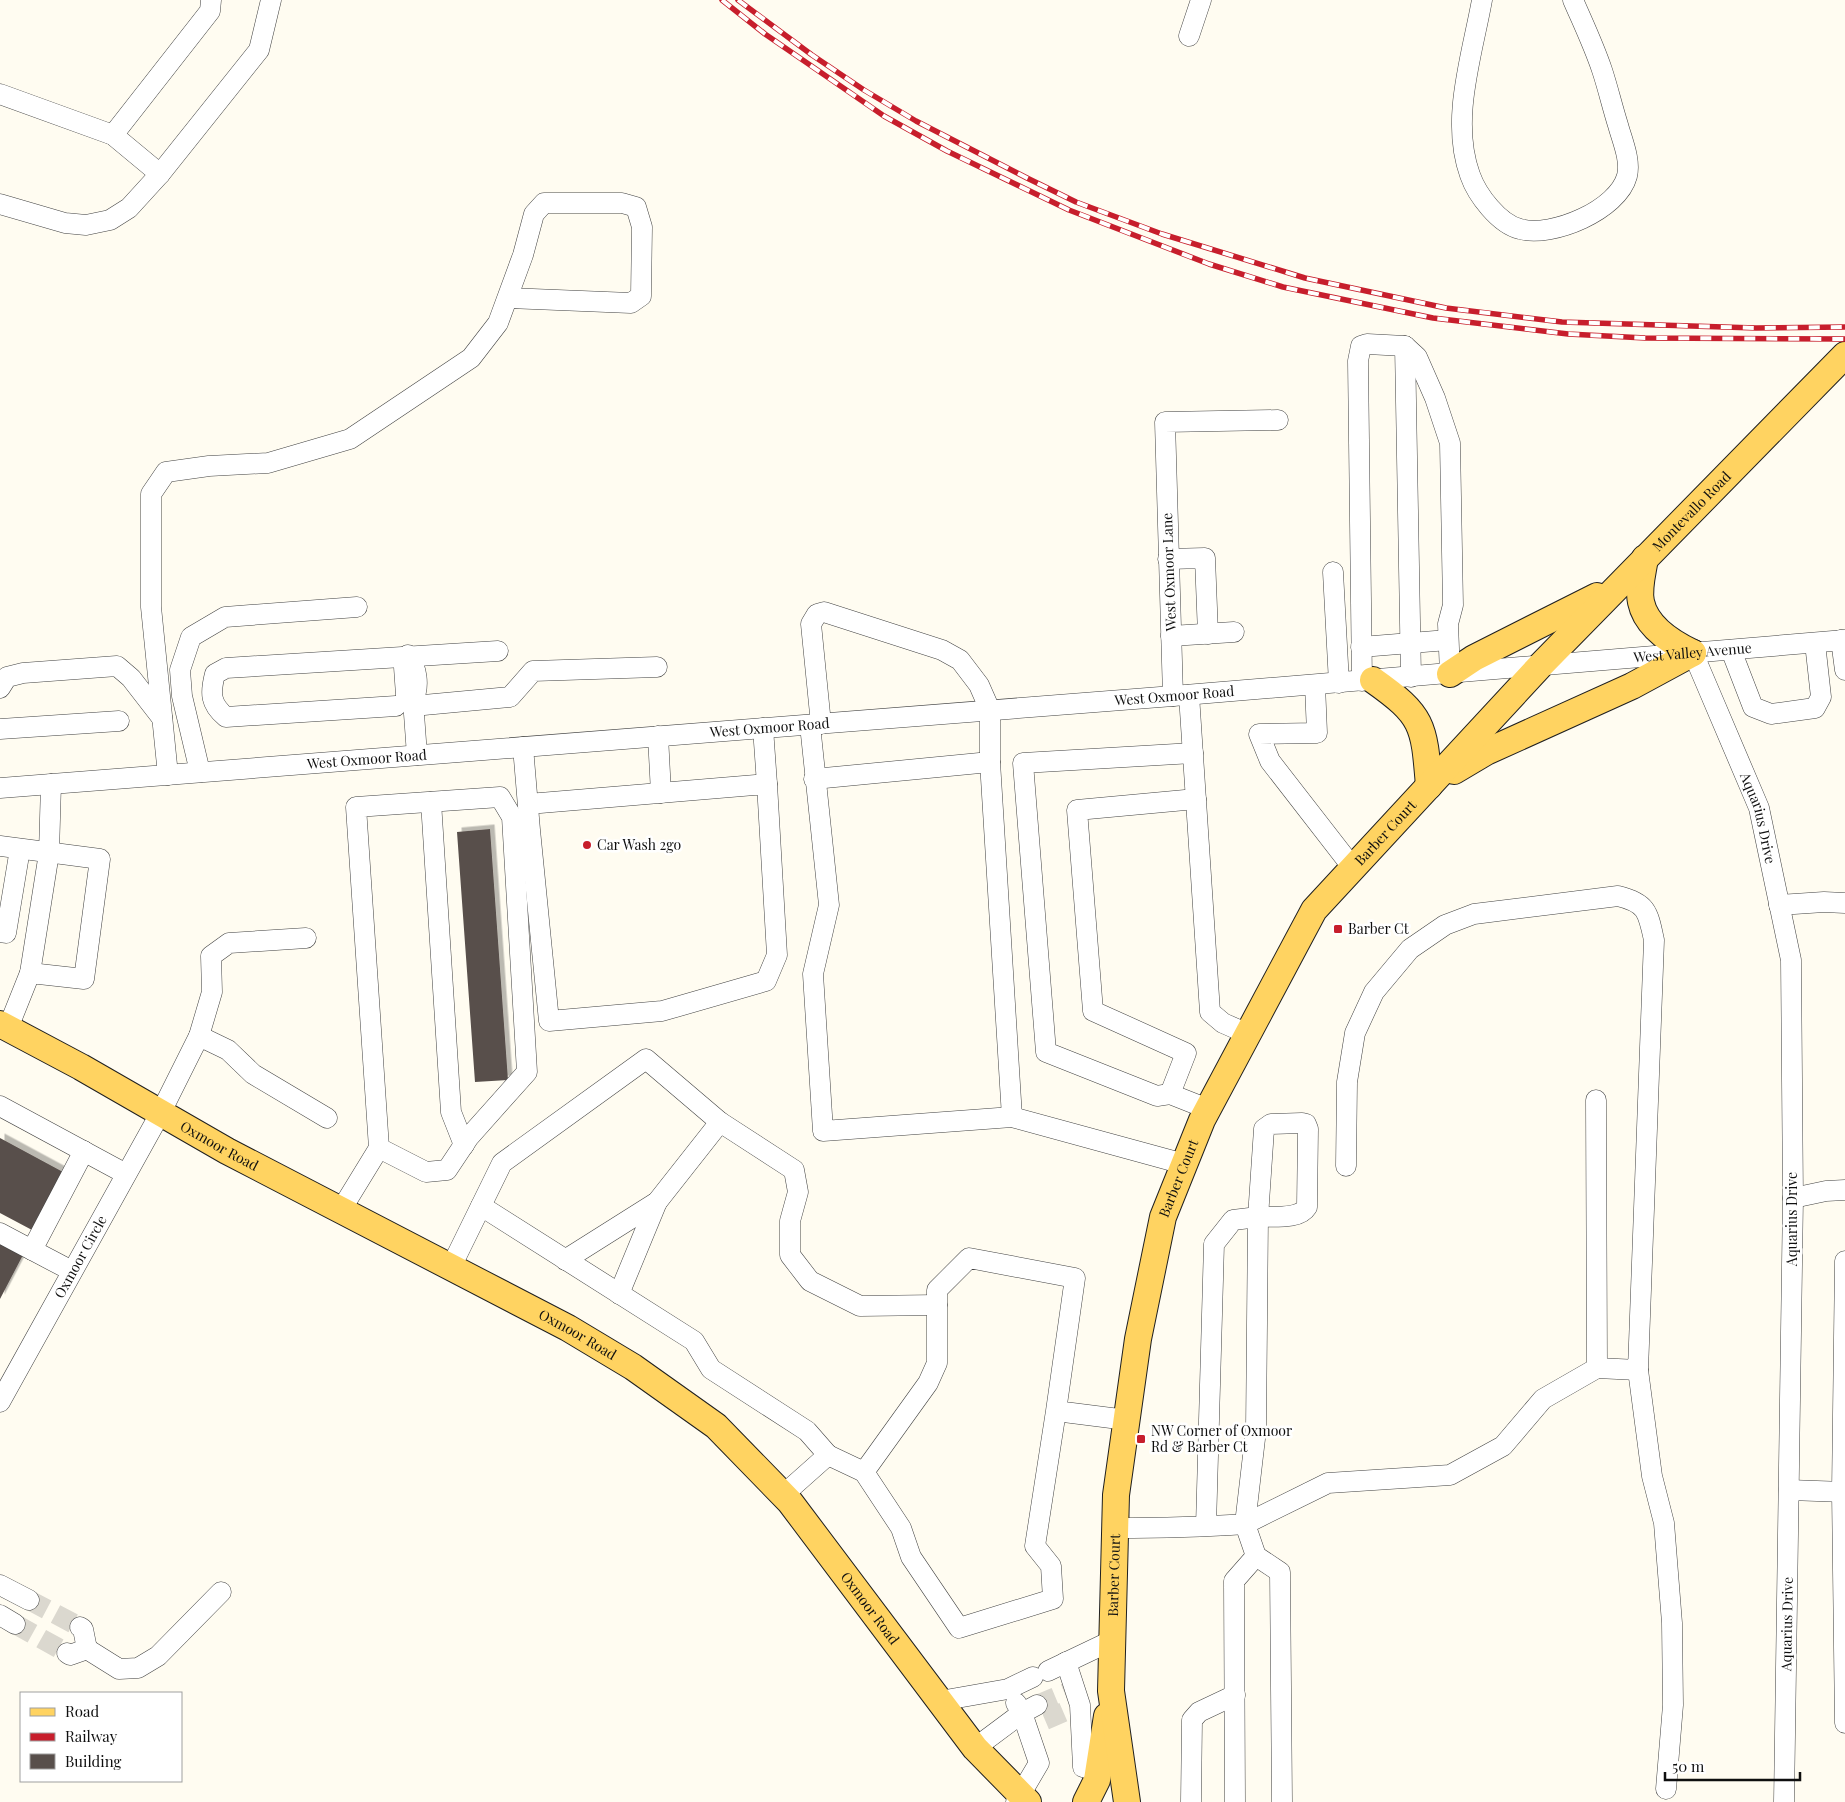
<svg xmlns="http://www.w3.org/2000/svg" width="1845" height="1802" viewBox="0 0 1845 1802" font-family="'Playfair Display',serif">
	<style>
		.building { fill: #584f4b; filter: url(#shadow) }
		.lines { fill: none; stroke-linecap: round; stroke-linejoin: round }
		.minor-tunnel { stroke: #dbd8cf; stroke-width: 20; stroke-dasharray: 20 10; stroke-linecap: butt }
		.minor-casing { stroke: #424242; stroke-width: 21 }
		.major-casing { stroke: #202020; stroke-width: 28 }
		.minor { stroke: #fff; stroke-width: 20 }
		.major { stroke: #ffd361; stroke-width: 26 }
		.rail-casing { stroke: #c71e2c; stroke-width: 5.5 }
		.rail { stroke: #fff; stroke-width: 4; stroke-dasharray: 11; stroke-linecap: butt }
		.poi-dot { fill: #c71e2c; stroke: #fff; stroke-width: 2 }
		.labels { text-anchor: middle; stroke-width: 5; stroke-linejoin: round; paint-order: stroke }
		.street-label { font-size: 14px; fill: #0f0f0f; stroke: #fff }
		.poi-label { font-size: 14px; fill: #0f0f0f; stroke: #fff; text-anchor: start }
	</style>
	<defs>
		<filter id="shadow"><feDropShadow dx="4.5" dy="-4.5" stdDeviation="0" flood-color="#0004"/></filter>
	</defs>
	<rect width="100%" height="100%" fill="#fffcf1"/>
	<!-- building -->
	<path class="building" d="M 490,829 L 508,1080 L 475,1082 L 457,832 Z
		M 0,1138 L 63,1172 L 32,1230 L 0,1213 Z
		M 0,1240 L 24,1253 L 0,1299 Z"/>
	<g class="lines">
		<!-- minor-tunnel -->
		<path class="minor-tunnel" d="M 29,1600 L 80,1627
			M 15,1624 L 67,1653
			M 1037,1705 L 1066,1693
			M 1045,1720 L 1073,1708"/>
		<defs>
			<g id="minor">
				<path d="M 1482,0 C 1472,56 1450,120 1470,175 C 1477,195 1499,224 1520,229 C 1552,238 1618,210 1627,176 C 1631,160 1622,140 1618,125 C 1612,106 1608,88 1602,70 C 1594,46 1583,23 1573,0"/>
				<path d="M 1189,36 L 1201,0"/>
				<path d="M 0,94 L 113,135 L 160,174"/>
				<path d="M 113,135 L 210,11 L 211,0"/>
				<path d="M 0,204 L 65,223 L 86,225 L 110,220 L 129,208 L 160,174 L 259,50 L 271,0"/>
				<path d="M 1405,346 L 1411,677"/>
				<path d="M 1168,559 L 1205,558 L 1208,634"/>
				<path d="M 1333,572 L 1339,683"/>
				<path d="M 1171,636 L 1234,632"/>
				<path d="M 1841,640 L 1845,670"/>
				<path d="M 1361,647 L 1448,640"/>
				<path d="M 1731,650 L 1753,707 L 1771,714 L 1815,708 L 1821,697 L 1815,643"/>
				<path id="s1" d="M 1693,653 L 1759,808 L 1791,960 L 1793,1198 L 1784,1802"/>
				<path d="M 1362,681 L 1358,361 L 1361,346 L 1367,344 L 1405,346 L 1417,357 L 1435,398 L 1450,443 L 1453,605 L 1448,624 L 1450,674"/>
				<path d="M 1315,685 L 1317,733 L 1259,734 L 1270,761 L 1353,868"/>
				<path d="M 0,688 L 7,677 L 23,673 L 117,666 L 131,678 L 162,718"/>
				<path d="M 1189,695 L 1210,1012 L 1223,1023 L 1248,1034"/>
				<path d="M 1173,696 L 1165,422 L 1278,420"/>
				<path d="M 413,700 L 406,695 L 404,667 L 408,655 C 417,668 420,686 413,700 L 417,755"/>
				<path d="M 396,706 L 226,717 C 210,704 210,693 215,674 L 226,668 L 498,651"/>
				<path d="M 413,706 L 510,697 L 533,671 L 657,667"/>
				<path d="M 810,725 L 829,905 L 813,974 L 823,1131 L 1012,1117 L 1184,1164"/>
				<path d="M 763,728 L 767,784"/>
				<path d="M 0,729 L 119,721"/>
				<path d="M 658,736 L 661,793"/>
				<path d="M 523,747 L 530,830 L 549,1021 L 662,1011 L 766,981 L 777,955 L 767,784 L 528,804"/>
				<path d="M 1193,753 L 1023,763 L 1046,1052 L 1157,1096 L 1170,1094 L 1208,1109"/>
				<path d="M 990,762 L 1012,1117"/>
				<path d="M 200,772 L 182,696 L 180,670 L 191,637 L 225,617 L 357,607"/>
				<path d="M 168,775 L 151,607 L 151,494 L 166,472 L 209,466 L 268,463 L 350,439 L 471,358 L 498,323 L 523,255 L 534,214 L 544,203 L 622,203 L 636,207 L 642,227 L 641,296 L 631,303 L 508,298"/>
				<path d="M 814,779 L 990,762 L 990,710 L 979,685 L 960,660 L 942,650 L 824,612 L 817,614 L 811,624 L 821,724"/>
				<path id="s2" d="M 0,788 L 1173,696 L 1845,640"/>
				<path d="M 431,802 L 451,1112 L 464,1145"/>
				<path d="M 0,846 L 100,859 L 84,979 L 30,973 L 8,1028"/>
				<path d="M 1779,905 L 1824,902 L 1845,903"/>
				<path d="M 0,932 L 6,933 L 20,849"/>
				<path d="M 30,973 L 49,853 L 51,784"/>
				<path d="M 199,1036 L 212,992 L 211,956 L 229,943 L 306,938"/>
				<path d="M 1170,1094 L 1186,1053 L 1093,1011 L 1077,810 L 1196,799"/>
				<path d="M 1596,1100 L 1597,1368"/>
				<path d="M 0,1106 L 126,1174"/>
				<path d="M 1302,1123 L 1306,1124 L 1308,1129 L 1307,1207 C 1299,1220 1273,1216 1258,1217 L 1264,1129 L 1271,1124 Z"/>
				<path d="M 1793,1198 L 1826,1191 L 1845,1190"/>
				<path d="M 481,1206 L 694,1341 L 711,1369 L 807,1431 L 828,1455"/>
				<path d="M 341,1210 L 379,1148 L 356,807 L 500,797 L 512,817 L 527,1072 L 469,1137 L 447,1170 L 426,1172 L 379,1148"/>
				<path d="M 0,1233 L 32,1250"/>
				<path d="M 565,1260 L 657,1202 L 720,1122"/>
				<path d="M 1845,1261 L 1842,1492 L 1845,1723"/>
				<path d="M 451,1267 L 502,1163 L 646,1059 L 720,1122 L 794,1170 L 798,1192 L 790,1221 L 790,1255 L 810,1281 L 860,1306 L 937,1305"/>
				<path d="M 72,1271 L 32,1250 L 84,1151"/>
				<path d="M 619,1294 L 657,1202"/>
				<path d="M 1638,1370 L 1652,1476 L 1664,1523 L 1672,1623 L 1673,1705 L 1666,1789"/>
				<path id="s3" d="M 0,1402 L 161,1112 L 199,1036 L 228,1050 L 253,1074 L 327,1118"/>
				<path d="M 1056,1411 L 1075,1278 L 969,1258 L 937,1290 L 937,1363 L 928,1383 L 864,1472 L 901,1528 L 911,1557 L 959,1628 L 1053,1599 L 1051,1566 L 1035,1546 L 1056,1411 L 1127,1420"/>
				<path d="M 1789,1490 L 1845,1492"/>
				<path d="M 783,1495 L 828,1455 L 864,1472"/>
				<path d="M 1115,1528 C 1158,1528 1202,1527 1245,1524 L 1256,1430 L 1258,1217 L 1233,1220 L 1214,1244 L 1206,1526"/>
				<path d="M 0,1585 L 29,1600"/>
				<path d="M 0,1615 L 15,1624"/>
				<path d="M 87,1649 L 119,1669 L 138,1668 L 158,1656 L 221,1592"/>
				<path d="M 67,1653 L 70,1655 L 87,1649 L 83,1629 L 80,1627"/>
				<path d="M 1066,1662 L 1080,1705 L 1083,1767 L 1099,1771"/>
				<path d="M 1048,1671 L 1113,1640"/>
				<path d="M 940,1701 L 1008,1689 L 1033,1677"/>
				<path d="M 975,1748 L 1022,1713 L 1016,1703"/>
				<path d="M 1016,1802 L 1039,1763 L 1022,1713 L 1037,1705"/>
				<path d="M 1191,1802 L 1192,1720 L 1199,1712 L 1235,1695"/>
				<path d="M 1235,1802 L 1234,1581 L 1256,1556"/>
				<path d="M 1282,1802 L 1280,1572 L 1256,1556 L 1245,1524 L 1328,1483 L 1450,1475 L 1503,1446 L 1543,1399 L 1597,1368 L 1638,1370 L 1654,940 C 1648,912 1647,903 1618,896 L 1474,914 L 1445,925 L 1410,949 L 1374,992 L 1355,1033 L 1347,1082 L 1346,1166"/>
			</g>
			<g id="major">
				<path d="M 1645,558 C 1643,572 1638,588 1641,602 C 1646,626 1672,643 1693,653"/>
				<path d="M 1450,674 L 1474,658 L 1597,596"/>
				<path d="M 1373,680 C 1424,716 1424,725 1429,786"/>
				<path d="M 1454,771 L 1486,752 L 1632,686 L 1693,653"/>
				<path id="s4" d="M 0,1024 L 81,1067 L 227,1151 L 568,1328 L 633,1367 L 716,1426 L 790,1502 L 975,1748 L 1028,1802"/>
				<path d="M 1086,1802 L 1097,1780 L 1107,1716"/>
				<path id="s5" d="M 1127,1802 L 1111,1691 L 1116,1495 L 1138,1339 L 1163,1217 L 1202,1120 L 1314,910 L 1539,667 L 1845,355"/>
			</g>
		</defs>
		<!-- minor casing -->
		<use href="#minor" class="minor-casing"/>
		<!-- major casing -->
		<use href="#major" class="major-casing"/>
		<!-- minor -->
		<use href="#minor" class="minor"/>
		<!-- major -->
		<use href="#major" class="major"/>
		<defs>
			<path id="rail" d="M 722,0 L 765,34 L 884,116 L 947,151 L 1069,210 L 1209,264 L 1283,287 L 1433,318 L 1568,334 L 1645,338 L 1845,339
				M 738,0 L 812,55 L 864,90 L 916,121 L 1027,178 L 1076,202 L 1162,234 L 1305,278 L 1446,308 L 1562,322 L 1756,328 L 1845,327"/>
		</defs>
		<!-- rail casing -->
		<use href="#rail" class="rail-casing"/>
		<!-- rail -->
		<use href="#rail" class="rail"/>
	</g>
	<!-- markers -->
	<g class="poi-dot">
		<circle cx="587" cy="845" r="5"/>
		<rect x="1333" y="924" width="10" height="10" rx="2.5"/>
		<rect x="1136" y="1434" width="10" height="10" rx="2.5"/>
	</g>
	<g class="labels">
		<!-- street labels -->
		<g class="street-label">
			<text dy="5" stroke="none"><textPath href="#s5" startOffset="1482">Montevallo Road</textPath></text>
			<text transform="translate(1169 572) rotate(-92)" y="5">West Oxmoor Lane</text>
			<text dy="5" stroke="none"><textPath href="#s2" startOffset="1698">West Valley Avenue</textPath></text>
			<text dy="5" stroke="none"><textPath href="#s2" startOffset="1178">West Oxmoor Road</textPath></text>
			<text dy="5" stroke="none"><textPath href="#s2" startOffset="772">West Oxmoor Road</textPath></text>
			<text dy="5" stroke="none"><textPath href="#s2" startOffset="368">West Oxmoor Road</textPath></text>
			<text dy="5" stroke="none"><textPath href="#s1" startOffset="178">Aquarius Drive</textPath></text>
			<text dy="5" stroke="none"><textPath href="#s5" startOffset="1038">Barber Court</textPath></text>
			<text dy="5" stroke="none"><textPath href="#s4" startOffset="251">Oxmoor Road</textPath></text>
			<text dy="5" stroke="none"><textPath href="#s5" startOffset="632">Barber Court</textPath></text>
			<text transform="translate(1792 1219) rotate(-90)" y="5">Aquarius Drive</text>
			<text dy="5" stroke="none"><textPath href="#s3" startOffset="166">Oxmoor Circle</textPath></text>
			<text dy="5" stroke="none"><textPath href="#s4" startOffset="656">Oxmoor Road</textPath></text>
			<text dy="5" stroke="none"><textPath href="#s5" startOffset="228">Barber Court</textPath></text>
			<text dy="5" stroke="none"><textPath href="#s4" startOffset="1061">Oxmoor Road</textPath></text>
			<text transform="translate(1787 1624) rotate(-89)" y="5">Aquarius Drive</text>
		</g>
		<!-- poi labels -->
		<g class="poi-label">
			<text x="597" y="850">Car Wash 2go</text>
			<text x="1348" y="934">Barber Ct</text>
			<text x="1151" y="1436">NW Corner of Oxmoor<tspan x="1151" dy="16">Rd &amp; Barber Ct</tspan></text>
		</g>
	</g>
	<!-- legend -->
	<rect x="20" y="1692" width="162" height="90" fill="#ffffff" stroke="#9f9f9f"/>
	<rect x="30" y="1708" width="25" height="8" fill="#ffd361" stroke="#9f9f9f"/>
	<text x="65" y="1717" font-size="15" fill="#0f0f0f">Road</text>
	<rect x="30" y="1733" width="25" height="8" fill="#c71e2c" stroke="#9f9f9f"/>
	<text x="65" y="1742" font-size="15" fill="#0f0f0f">Railway</text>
	<rect x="30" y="1754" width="25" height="15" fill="#584f4b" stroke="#9f9f9f"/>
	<text x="65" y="1767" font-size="15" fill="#0f0f0f">Building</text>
	<!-- scale -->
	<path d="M1665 1772v8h135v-8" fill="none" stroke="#0f0f0f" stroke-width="2.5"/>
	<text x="1672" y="1772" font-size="15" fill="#0f0f0f" stroke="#ffffff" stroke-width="4" paint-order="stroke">50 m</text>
</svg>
